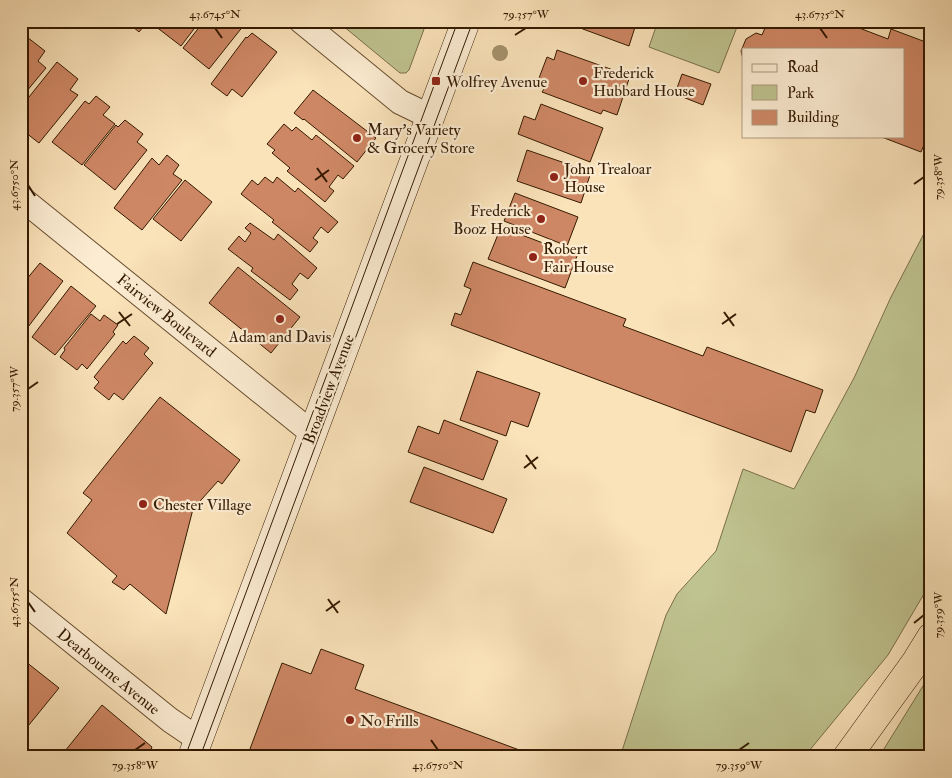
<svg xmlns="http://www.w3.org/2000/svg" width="952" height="778" viewBox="0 0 952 778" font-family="'IM FELL Double Pica',serif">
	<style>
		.green { fill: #bfc38f; stroke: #7a6e48 }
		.building { fill: #ce8765; stroke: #341a00 }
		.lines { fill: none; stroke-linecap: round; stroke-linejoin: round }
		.minor-casing { stroke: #664c2e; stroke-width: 26 }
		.secondary-casing { stroke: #341a00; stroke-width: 29 }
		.motorway-casing { stroke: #341a00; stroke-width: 29 }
		.minor { stroke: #fcecd2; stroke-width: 24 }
		.secondary { stroke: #fcecd2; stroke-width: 28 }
		.motorway { stroke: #fae2b9; stroke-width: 28 }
		.tram { stroke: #341a00; stroke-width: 1 }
		.tree { fill: #a4906b }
		.ticks { fill: none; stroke: #341a00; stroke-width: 2 }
		.poi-dot { fill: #8f2418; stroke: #fcecd2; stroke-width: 2 }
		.labels { text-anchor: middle; stroke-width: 4.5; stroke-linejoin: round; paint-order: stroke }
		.poi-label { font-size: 16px; fill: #341a00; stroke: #fcecd2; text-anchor: start }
		.street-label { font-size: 16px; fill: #341a00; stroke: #fcecd2 }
		.neatline { fill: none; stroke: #341a00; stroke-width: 2 }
		.ticks-label { font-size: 12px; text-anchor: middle; fill: #341a00 }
	</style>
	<rect width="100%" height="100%" fill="#fae2b9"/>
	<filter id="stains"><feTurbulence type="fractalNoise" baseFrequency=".004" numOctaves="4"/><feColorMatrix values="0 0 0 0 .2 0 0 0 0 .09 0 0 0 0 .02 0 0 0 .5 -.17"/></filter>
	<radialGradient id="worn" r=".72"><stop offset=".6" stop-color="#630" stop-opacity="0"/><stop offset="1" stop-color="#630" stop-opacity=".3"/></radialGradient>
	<!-- green -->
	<path class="green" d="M 337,21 L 427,21 L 409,70 L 406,73 L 400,73 Z
		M 658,21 L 723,21 L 737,27 L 719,73 L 649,47 Z
		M 931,220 L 931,582 L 888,655 L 804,757 L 620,757 L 666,615 L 677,594 L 716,551 L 743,469 L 794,489 L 854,378 L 891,297 Z
		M 931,673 L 931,757 L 879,757 Z"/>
	<!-- building -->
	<path class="building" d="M 126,21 L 148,21 L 139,32 Z
		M 159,21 L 200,21 L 181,46 L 155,26 Z
		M 204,21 L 239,21 L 244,25 L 209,69 L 183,48 Z
		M 574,21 L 637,21 L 629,46 L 572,25 Z
		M 768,21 L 841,21 L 888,39 L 891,29 L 931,44 L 931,142 L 926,140 L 921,152 L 879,136 L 903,136 L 903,49 L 743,49 L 743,59 L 741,51 L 746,39 L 756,33 L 762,35 Z
		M 252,33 L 277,52 L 242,97 L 232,89 L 227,96 L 211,84 L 246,37 L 247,38 Z
		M 27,37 L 45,51 L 38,61 L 46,68 L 21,98 L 21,44 Z
		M 557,50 L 630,76 L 617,115 L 603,110 L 601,114 L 542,92 L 544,89 L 536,86 L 547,57 L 554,60 Z
		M 57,62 L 78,79 L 70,90 L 78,95 L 39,143 L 21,129 L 21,107 Z
		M 682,74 L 711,84 L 703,105 L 675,94 Z
		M 313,90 L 376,138 L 357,162 L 304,119 L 303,120 L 294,113 Z
		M 96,96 L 110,107 L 103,115 L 115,124 L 82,165 L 52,142 L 85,101 L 89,104 Z
		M 541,104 L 603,128 L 590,162 L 518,134 L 524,116 L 535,120 Z
		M 125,120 L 143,134 L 137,142 L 147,150 L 115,190 L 84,165 L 116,125 L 118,127 Z
		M 284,124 L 292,131 L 296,127 L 312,140 L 316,135 L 354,166 L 343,179 L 338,175 L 329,187 L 334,191 L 325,202 L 287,171 L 290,168 L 272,153 L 275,150 L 267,144 Z
		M 527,150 L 591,172 L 581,203 L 517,181 Z
		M 167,155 L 179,165 L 173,174 L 182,180 L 142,230 L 114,208 L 152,158 L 159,165 Z
		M 265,177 L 273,183 L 277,177 L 295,192 L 298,188 L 338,222 L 328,233 L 321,227 L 313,238 L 318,242 L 310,252 L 272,222 L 274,220 L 241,194 L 252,180 L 258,185 Z
		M 185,180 L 212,202 L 181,241 L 153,219 Z
		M 515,193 L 578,217 L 567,246 L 504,221 Z
		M 250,223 L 274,240 L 278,234 L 317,268 L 308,279 L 300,273 L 292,284 L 298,290 L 290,300 L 251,271 L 253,268 L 228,249 L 239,236 L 245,242 L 251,233 L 245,228 Z
		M 501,227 L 577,256 L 565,288 L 488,259 Z
		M 21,258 L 27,262 L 21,269 Z
		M 473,262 L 626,319 L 623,326 L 703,356 L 707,347 L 823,390 L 815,413 L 806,410 L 791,452 L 451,325 L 455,313 L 461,315 L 471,289 L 464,286 Z
		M 40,263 L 63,281 L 25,331 L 21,328 L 21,286 Z
		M 238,267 L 300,317 L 271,353 L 209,303 Z
		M 71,286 L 96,306 L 55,355 L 32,337 Z
		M 91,314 L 100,321 L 104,315 L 118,325 L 113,332 L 115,334 L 87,369 L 82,364 L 77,370 L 60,357 L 65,350 L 64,348 Z
		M 134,336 L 149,348 L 144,354 L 153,363 L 123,400 L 114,393 L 109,400 L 94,388 L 99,382 L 94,377 L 123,341 L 126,344 Z
		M 477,371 L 540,393 L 528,427 L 511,421 L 506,436 L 460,420 Z
		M 160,397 L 240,460 L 222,484 L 218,481 L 193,509 L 166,614 L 130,584 L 124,590 L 112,582 L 117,576 L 67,533 L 92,500 L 83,493 Z
		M 444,420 L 498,441 L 483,480 L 408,452 L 418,426 L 439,434 Z
		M 424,467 L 507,499 L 493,533 L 410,502 Z
		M 321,649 L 364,665 L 355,689 L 522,751 L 520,757 L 247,757 L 282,663 L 311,674 Z
		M 21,658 L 59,688 L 24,731 L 21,730 Z
		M 102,705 L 152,747 L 148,757 L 73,757 L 65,751 Z"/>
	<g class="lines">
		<defs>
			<path id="minor" d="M 301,21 L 400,102 L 431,117
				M 21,198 L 312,433
				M 21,600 L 170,720 L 198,739"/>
			<path id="secondary" d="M 192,757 L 466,21"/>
			<path id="motorway" d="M 847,757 L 915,663 L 931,637"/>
		</defs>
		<!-- minor casing -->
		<use href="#minor" class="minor-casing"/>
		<!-- secondary casing -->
		<use href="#secondary" class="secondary-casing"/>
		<!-- motorway casing -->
		<use href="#motorway" class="motorway-casing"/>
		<!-- minor -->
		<use href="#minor" class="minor"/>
		<!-- secondary -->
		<use href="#secondary" class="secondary"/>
		<!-- motorway -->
		<use href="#motorway" class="motorway"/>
		<!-- tram -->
		<path class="tram" d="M 185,757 L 458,21
			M 200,757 L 473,21"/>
	</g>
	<!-- trees -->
	<circle class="tree" cx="500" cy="53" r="8"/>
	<!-- ticks -->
	<path class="ticks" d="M 215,28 L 222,38M 820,28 L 827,38M 515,35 L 526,28M 317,168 L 327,182M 315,180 L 329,170M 914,184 L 924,177M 28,185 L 35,196M 119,312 L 130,326M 724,312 L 734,326M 117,324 L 132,314M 722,324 L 736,314M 28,389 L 38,382M 526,455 L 536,469M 524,468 L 538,457M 328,599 L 338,613M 28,602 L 35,612M 326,611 L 340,601M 914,623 L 924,615M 431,740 L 438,750M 135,750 L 145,743M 739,750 L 749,743"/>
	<!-- markers -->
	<g class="poi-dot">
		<rect x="431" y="76" width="10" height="10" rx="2.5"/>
		<circle cx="583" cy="81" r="5"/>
		<circle cx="357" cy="138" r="5"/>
		<circle cx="554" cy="177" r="5"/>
		<circle cx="541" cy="219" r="5"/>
		<circle cx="533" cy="257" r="5"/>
		<circle cx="280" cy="319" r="5"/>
		<circle cx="143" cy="504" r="5"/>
		<circle cx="350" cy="720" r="5"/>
	</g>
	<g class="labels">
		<!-- poi labels -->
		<g class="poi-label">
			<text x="593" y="78">Frederick<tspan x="593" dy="18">Hubbard House</tspan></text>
			<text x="446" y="87">Wolfrey Avenue</text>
			<text x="367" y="135">Mary's Variety<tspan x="367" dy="18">&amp; Grocery Store</tspan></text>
			<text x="564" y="174">John Trealoar<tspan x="564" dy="18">House</tspan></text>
			<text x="531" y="216" text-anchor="end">Frederick<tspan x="531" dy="18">Booz House</tspan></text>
			<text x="543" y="254">Robert<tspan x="543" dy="18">Fair House</tspan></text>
			<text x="280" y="342" text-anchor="middle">Adam and Davis</text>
			<text x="153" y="510">Chester Village</text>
			<text x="360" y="726">No Frills</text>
		</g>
		<!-- street labels -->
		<g class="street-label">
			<text transform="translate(167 315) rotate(39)" y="6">Fairview Boulevard</text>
			<text transform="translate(328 389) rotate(-69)" y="6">Broadview Avenue</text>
			<text transform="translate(109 671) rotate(39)" y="6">Dearbourne Avenue</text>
		</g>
	</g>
	<!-- margin -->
	<rect width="952" height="778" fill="none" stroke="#fae2b9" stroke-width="55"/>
	<!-- legend -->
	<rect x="742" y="48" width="162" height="90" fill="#fcecd2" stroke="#ac987e"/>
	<rect x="752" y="64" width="25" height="8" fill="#fcecd2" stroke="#ac987e"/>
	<text x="787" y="72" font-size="15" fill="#341a00">Road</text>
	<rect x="752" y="85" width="25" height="15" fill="#bfc38f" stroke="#ac987e"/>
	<text x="787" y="98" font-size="15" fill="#341a00">Park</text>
	<rect x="752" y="110" width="25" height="15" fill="#ce8765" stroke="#ac987e"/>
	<text x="787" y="122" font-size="15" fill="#341a00">Building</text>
	<rect x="28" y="28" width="896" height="722" class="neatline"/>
	<g class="ticks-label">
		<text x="215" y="18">43.6745°N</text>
		<text x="526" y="18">79.357°W</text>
		<text x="820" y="18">43.6735°N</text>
		<text transform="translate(938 177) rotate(-90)" y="4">79.358°W</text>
		<text transform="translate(14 185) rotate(-90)" y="4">43.6750°N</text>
		<text transform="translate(14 389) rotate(-90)" y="4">79.357°W</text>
		<text transform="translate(14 602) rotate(-90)" y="4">43.6755°N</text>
		<text transform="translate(938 615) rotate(-90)" y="4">79.359°W</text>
		<text x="135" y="769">79.358°W</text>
		<text x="438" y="769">43.6750°N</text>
		<text x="739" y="769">79.359°W</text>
	</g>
	<rect width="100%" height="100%" filter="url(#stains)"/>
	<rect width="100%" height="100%" fill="url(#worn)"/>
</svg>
